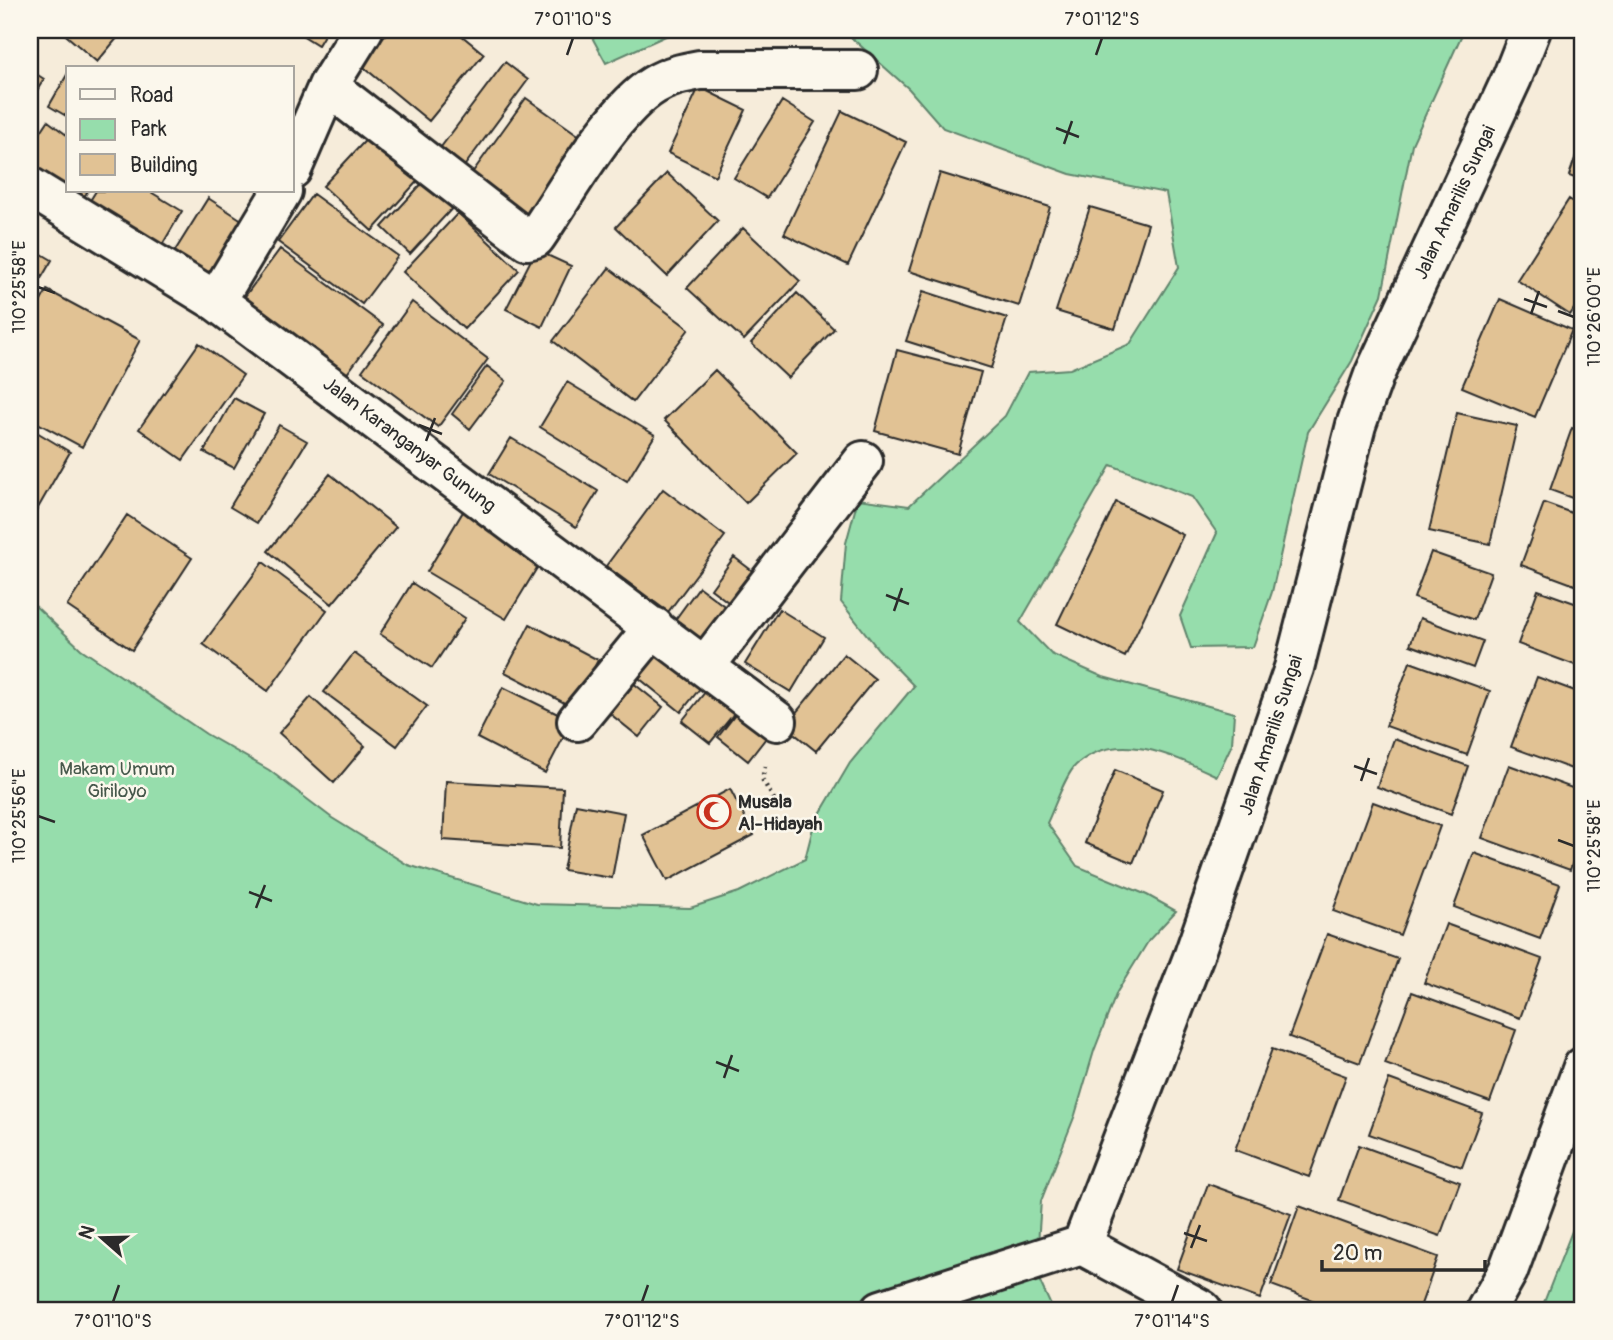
<svg xmlns="http://www.w3.org/2000/svg" width="1613" height="1340" viewBox="0 0 1613 1340" font-family="Pangolin,sans-serif">
	<style>
		.green { fill: #96ddac; stroke: #60846c; stroke-width: 2 }
		.building { fill: #e1c294; stroke: #2b2b2b; stroke-width: 2 }
		.lines { fill: none; stroke-linecap: round; stroke-linejoin: round }
		.minor-casing { stroke: #2b2b2b; stroke-width: 44 }
		.path { stroke: #2b2b2b; stroke-width: 4.5; stroke-dasharray: 2 5; stroke-linecap: butt }
		.minor { stroke: #fbf7ec; stroke-width: 38 }
		.ticks { fill: none; stroke: #2b2b2b; stroke-width: 2.5 }
		.labels { text-anchor: middle; stroke-width: 5; stroke-linejoin: round; paint-order: stroke }
		.street-label { font-size: 19px; fill: #2b2b2b; stroke: #fbf7ec }
		.park-label { font-size: 19px; fill: #46584b; stroke: #fbf7ec }
		.poi-label { font-size: 19px; font-weight: bold; fill: #2b2b2b; stroke: #fbf7ec; text-anchor: start }
		.neatline { fill: none; stroke: #2b2b2b; stroke-width: 2.5 }
		.ticks-label { font-size: 18px; text-anchor: middle; fill: #2b2b2b }
	</style>
	<rect width="100%" height="100%" fill="#f6ecda"/>
	<filter id="ink" filterUnits="userSpaceOnUse"><feTurbulence type="fractalNoise" baseFrequency=".0143" numOctaves="2"/><feDisplacementMap in="SourceGraphic" scale="14" xChannelSelector="R" yChannelSelector="G"/><feConvolveMatrix kernelMatrix="1 2 1 2 8 2 1 2 1" color-interpolation-filters="sRGB"/></filter>
	<g filter="url(#ink)">
		<!-- green -->
		<path class="green" d="M 588,30 L 679,30 L 606,63 Z
			M 835,30 L 1464,30 L 1412,144 L 1382,295 L 1352,361 L 1308,432 L 1272,592 L 1253,647 L 1191,648 L 1180,616 L 1217,533 L 1192,497 L 1111,465 L 1020,622 L 1051,654 L 1103,677 L 1234,713 L 1232,744 L 1217,776 C 1174,756 1117,728 1076,765 C 1065,775 1054,809 1047,823 L 1077,866 L 1147,895 L 1176,911 L 1149,940 L 1117,992 L 1094,1051 L 1075,1115 L 1041,1201 L 1036,1273 L 1053,1310 L 30,1310 L 30,601 L 81,649 L 206,734 L 269,770 L 332,818 L 408,865 L 537,904 L 690,908 L 739,892 L 805,859 L 814,824 L 850,763 L 914,686 L 878,649 L 841,602 L 846,543 L 858,499 L 909,506 L 1005,416 L 1028,372 L 1070,369 L 1130,344 L 1179,267 L 1166,193 L 1070,174 L 943,128 L 909,89 L 845,32 Z
			M 1583,1203 L 1583,1310 L 1541,1310 Z"/>
		<!-- building -->
		<path class="building" d="M 60,30 L 124,30 L 97,62 Z
			M 294,30 L 327,30 L 318,45 Z
			M 389,30 L 455,30 L 484,54 L 429,121 L 361,65 Z
			M 505,62 L 528,80 L 457,176 L 432,159 Z
			M 30,70 L 44,79 L 30,102 Z
			M 68,73 L 68,117 L 49,106 Z
			M 699,87 L 746,110 L 715,176 L 668,153 Z
			M 526,98 L 591,144 L 533,227 L 467,180 Z
			M 782,101 L 815,122 L 767,198 L 734,178 Z
			M 842,111 L 906,142 L 848,265 L 784,234 Z
			M 48,121 L 68,136 L 68,191 L 88,191 L 78,205 L 30,172 L 30,148 Z
			M 374,131 L 422,176 L 372,231 L 323,186 Z
			M 1583,135 L 1583,181 L 1569,176 Z
			M 667,173 L 718,221 L 667,276 L 616,227 Z
			M 940,173 L 1050,207 L 1019,306 L 909,271 Z
			M 427,178 L 456,204 L 410,254 L 382,227 Z
			M 96,191 L 149,191 L 182,211 L 155,257 L 83,212 Z
			M 313,194 L 398,256 L 362,304 L 278,242 Z
			M 208,198 L 248,224 L 212,279 L 173,254 Z
			M 1569,199 L 1583,208 L 1583,295 L 1570,315 L 1517,280 Z
			M 1090,207 L 1148,224 L 1115,329 L 1056,311 Z
			M 458,213 L 519,270 L 464,329 L 403,272 Z
			M 743,228 L 800,281 L 744,340 L 687,288 Z
			M 30,247 L 52,260 L 30,297 Z
			M 280,249 L 383,325 L 340,383 L 237,307 Z
			M 536,250 L 571,266 L 542,327 L 506,309 Z
			M 609,268 L 689,329 L 633,402 L 553,341 Z
			M 47,290 L 140,340 L 82,447 L 30,419 L 30,321 Z
			M 923,291 L 1007,318 L 991,368 L 906,341 Z
			M 797,293 L 834,329 L 788,378 L 751,343 Z
			M 1500,299 L 1572,330 L 1535,417 L 1462,387 Z
			M 412,302 L 488,359 L 438,427 L 362,371 Z
			M 199,343 L 243,375 L 183,460 L 139,429 Z
			M 897,350 L 981,372 L 958,454 L 875,431 Z
			M 487,366 L 506,381 L 470,429 L 452,414 Z
			M 715,370 L 797,453 L 746,503 L 664,420 Z
			M 567,382 L 655,435 L 627,481 L 540,427 Z
			M 234,398 L 264,414 L 234,468 L 204,452 Z
			M 1457,413 L 1517,426 L 1490,544 L 1429,531 Z
			M 279,425 L 307,441 L 257,523 L 230,507 Z
			M 30,428 L 70,452 L 30,522 Z
			M 1572,428 L 1583,432 L 1583,502 L 1550,490 Z
			M 511,438 L 598,491 L 576,527 L 489,474 Z
			M 330,474 L 396,527 L 332,604 L 268,551 Z
			M 663,489 L 725,536 L 668,612 L 606,566 Z
			M 1116,502 L 1183,535 L 1125,657 L 1057,624 Z
			M 1544,503 L 1583,517 L 1583,588 L 1521,565 Z
			M 467,505 L 546,553 L 506,619 L 427,572 Z
			M 127,515 L 192,558 L 132,650 L 67,606 Z
			M 1431,552 L 1491,573 L 1474,620 L 1414,598 Z
			M 734,557 L 759,576 L 736,608 L 711,589 Z
			M 263,562 L 327,610 L 268,691 L 203,644 Z
			M 412,583 L 465,618 L 432,668 L 380,634 Z
			M 699,587 L 739,617 L 712,654 L 672,624 Z
			M 1538,590 L 1583,606 L 1583,668 L 1518,644 Z
			M 779,609 L 824,637 L 791,692 L 745,664 Z
			M 1420,618 L 1483,641 L 1473,668 L 1410,645 Z
			M 530,624 L 598,660 L 574,708 L 505,672 Z
			M 657,636 L 709,677 L 681,712 L 629,670 Z
			M 354,653 L 427,706 L 397,746 L 324,692 Z
			M 844,654 L 875,679 L 816,751 L 785,726 Z
			M 1410,662 L 1490,691 L 1467,755 L 1386,726 Z
			M 1537,677 L 1583,694 L 1583,773 L 1511,747 Z
			M 627,678 L 663,707 L 639,737 L 603,708 Z
			M 714,681 L 742,704 L 710,743 L 682,721 Z
			M 503,687 L 572,721 L 545,773 L 477,738 Z
			M 311,697 L 365,746 L 334,783 L 279,733 Z
			M 739,710 L 769,734 L 748,761 L 718,737 Z
			M 1394,739 L 1468,766 L 1451,814 L 1377,787 Z
			M 1509,765 L 1583,792 L 1583,834 L 1570,870 L 1482,838 Z
			M 1115,770 L 1163,790 L 1133,863 L 1085,843 Z
			M 446,781 L 563,788 L 560,848 L 443,840 Z
			M 730,789 L 754,835 L 667,881 L 643,835 Z
			M 1373,802 L 1440,826 L 1400,935 L 1333,911 Z
			M 576,804 L 624,813 L 612,878 L 563,870 Z
			M 1474,853 L 1560,884 L 1540,939 L 1454,907 Z
			M 1446,924 L 1542,959 L 1520,1018 L 1424,983 Z
			M 1327,934 L 1398,959 L 1360,1063 L 1289,1037 Z
			M 1412,992 L 1516,1030 L 1490,1102 L 1385,1064 Z
			M 1272,1049 L 1346,1076 L 1309,1177 L 1235,1150 Z
			M 1389,1079 L 1482,1113 L 1462,1167 L 1369,1134 Z
			M 1359,1145 L 1460,1182 L 1440,1236 L 1339,1200 Z
			M 1208,1184 L 1291,1214 L 1260,1299 L 1177,1269 Z
			M 1299,1206 L 1438,1257 L 1419,1310 L 1339,1310 L 1271,1285 Z"/>
		<g class="lines">
			<defs>
				<path id="minor" d="M 328,86 L 527,240 L 535,238 C 565,195 611,111 654,85 C 669,76 683,73 700,70 L 858,70
					M 292,169 L 328,86 L 363,30
					M 30,187 L 216,301 L 777,721
					M 216,301 L 282,191
					M 705,666 L 863,461
					M 577,721 L 654,627
					M 1082,1245 L 1194,955 L 1294,668 L 1356,425 L 1374,375 L 1512,78 L 1531,30
					M 1082,1245 L 1202,1310
					M 881,1310 L 1082,1245
					M 1486,1310 L 1508,1271 L 1583,1067"/>
			</defs>
			<!-- minor casing -->
			<use href="#minor" class="minor-casing"/>
			<!-- path -->
			<path class="path" d="M 765,766 L 762,779 L 778,806"/>
			<!-- minor -->
			<use href="#minor" class="minor"/>
		</g>
	</g>
	<!-- ticks -->
	<path class="ticks" d="M 567,55 L 573,38M 1096,55 L 1102,38M 1056,128 L 1079,137M 1064,144 L 1072,121M 38,287 L 55,293M 1524,299 L 1547,307M 1558,311 L 1574,317M 1531,314 L 1539,291M 419,425 L 442,434M 426,441 L 435,418M 886,595 L 909,604M 894,611 L 902,588M 1354,766 L 1377,774M 1361,781 L 1369,758M 38,816 L 55,822M 1558,840 L 1574,846M 249,892 L 272,901M 256,908 L 265,885M 716,1062 L 739,1071M 724,1078 L 732,1055M 1184,1233 L 1207,1241M 1191,1248 L 1200,1225M 113,1302 L 119,1285M 642,1302 L 648,1285M 1172,1302 L 1178,1285"/>
	<!-- icons -->
	<defs>
		<symbol id="mosque-ring" viewBox="-11 -11 22 22"><circle r="9.5" fill="#fbf7ec" stroke="#c8321e" stroke-width="1.5"/><path d="M3.5-4.9A6 6 0 1 0 3.5 4.9A5 5 0 1 1 3.5-4.9Z" fill="#c8321e"/></symbol>
	</defs>
	<g fill-rule="evenodd">
		<use href="#mosque-ring" x="695" y="793" width="38" height="38"/>
	</g>
	<g class="labels">
		<!-- street labels -->
		<g class="street-label">
			<text transform="translate(1454 202) rotate(-65)" y="7">Jalan Amarilis Sungai</text>
			<text transform="translate(410 444) rotate(37)" y="7">Jalan Karanganyar Gunung</text>
			<text transform="translate(1270 735) rotate(-72)" y="7">Jalan Amarilis Sungai</text>
		</g>
		<!-- park labels -->
		<g class="park-label">
			<text x="117" y="775">Makam Umum<tspan x="117" dy="22">Giriloyo</tspan></text>
		</g>
		<!-- poi labels -->
		<g class="poi-label">
			<text x="738" y="808">Musala<tspan x="738" dy="22">Al-Hidayah</tspan></text>
		</g>
	</g>
	<!-- margin -->
	<rect width="1613" height="1340" fill="none" stroke="#fbf7ec" stroke-width="77"/>
	<!-- legend -->
	<rect x="66" y="66" width="228" height="126" fill="#fbf7ec" stroke="#a8a59f" stroke-width="2"/>
	<rect x="80" y="89" width="35" height="10" fill="#fbf7ec" stroke="#a8a59f" stroke-width="2"/>
	<text x="130" y="102" font-size="21" fill="#2b2b2b">Road</text>
	<rect x="80" y="119" width="35" height="21" fill="#96ddac" stroke="#a8a59f" stroke-width="2"/>
	<text x="130" y="136" font-size="21" fill="#2b2b2b">Park</text>
	<rect x="80" y="154" width="35" height="21" fill="#e1c294" stroke="#a8a59f" stroke-width="2"/>
	<text x="130" y="172" font-size="21" fill="#2b2b2b">Building</text>
	<!-- north arrow -->
	<g transform="translate(102 1238) rotate(290)" stroke="#fbf7ec" stroke-width="5" paint-order="stroke">
	<path d="M0-5L12 26L0 18L-12 26Z" fill="#2b2b2b"/>
	<text y="-10" font-size="19" font-weight="bold" text-anchor="middle" fill="#2b2b2b">N</text>
	</g>
	<!-- scale -->
	<path d="M1322 1260v10h163v-10" fill="none" stroke="#2b2b2b" stroke-width="3.5"/>
	<text x="1333" y="1260" font-size="21" fill="#2b2b2b" stroke="#fbf7ec" stroke-width="5" paint-order="stroke">20 m</text>
	<rect x="38" y="38" width="1536" height="1264" class="neatline"/>
	<g class="ticks-label">
		<text x="573" y="25">7°01'10"S</text>
		<text x="1102" y="25">7°01'12"S</text>
		<text transform="translate(19 287) rotate(-90)" y="6">110°25'58"E</text>
		<text transform="translate(1594 317) rotate(-90)" y="6">110°26'00"E</text>
		<text transform="translate(19 816) rotate(-90)" y="6">110°25'56"E</text>
		<text transform="translate(1594 846) rotate(-90)" y="6">110°25'58"E</text>
		<text x="113" y="1327">7°01'10"S</text>
		<text x="642" y="1327">7°01'12"S</text>
		<text x="1172" y="1327">7°01'14"S</text>
	</g>
</svg>
